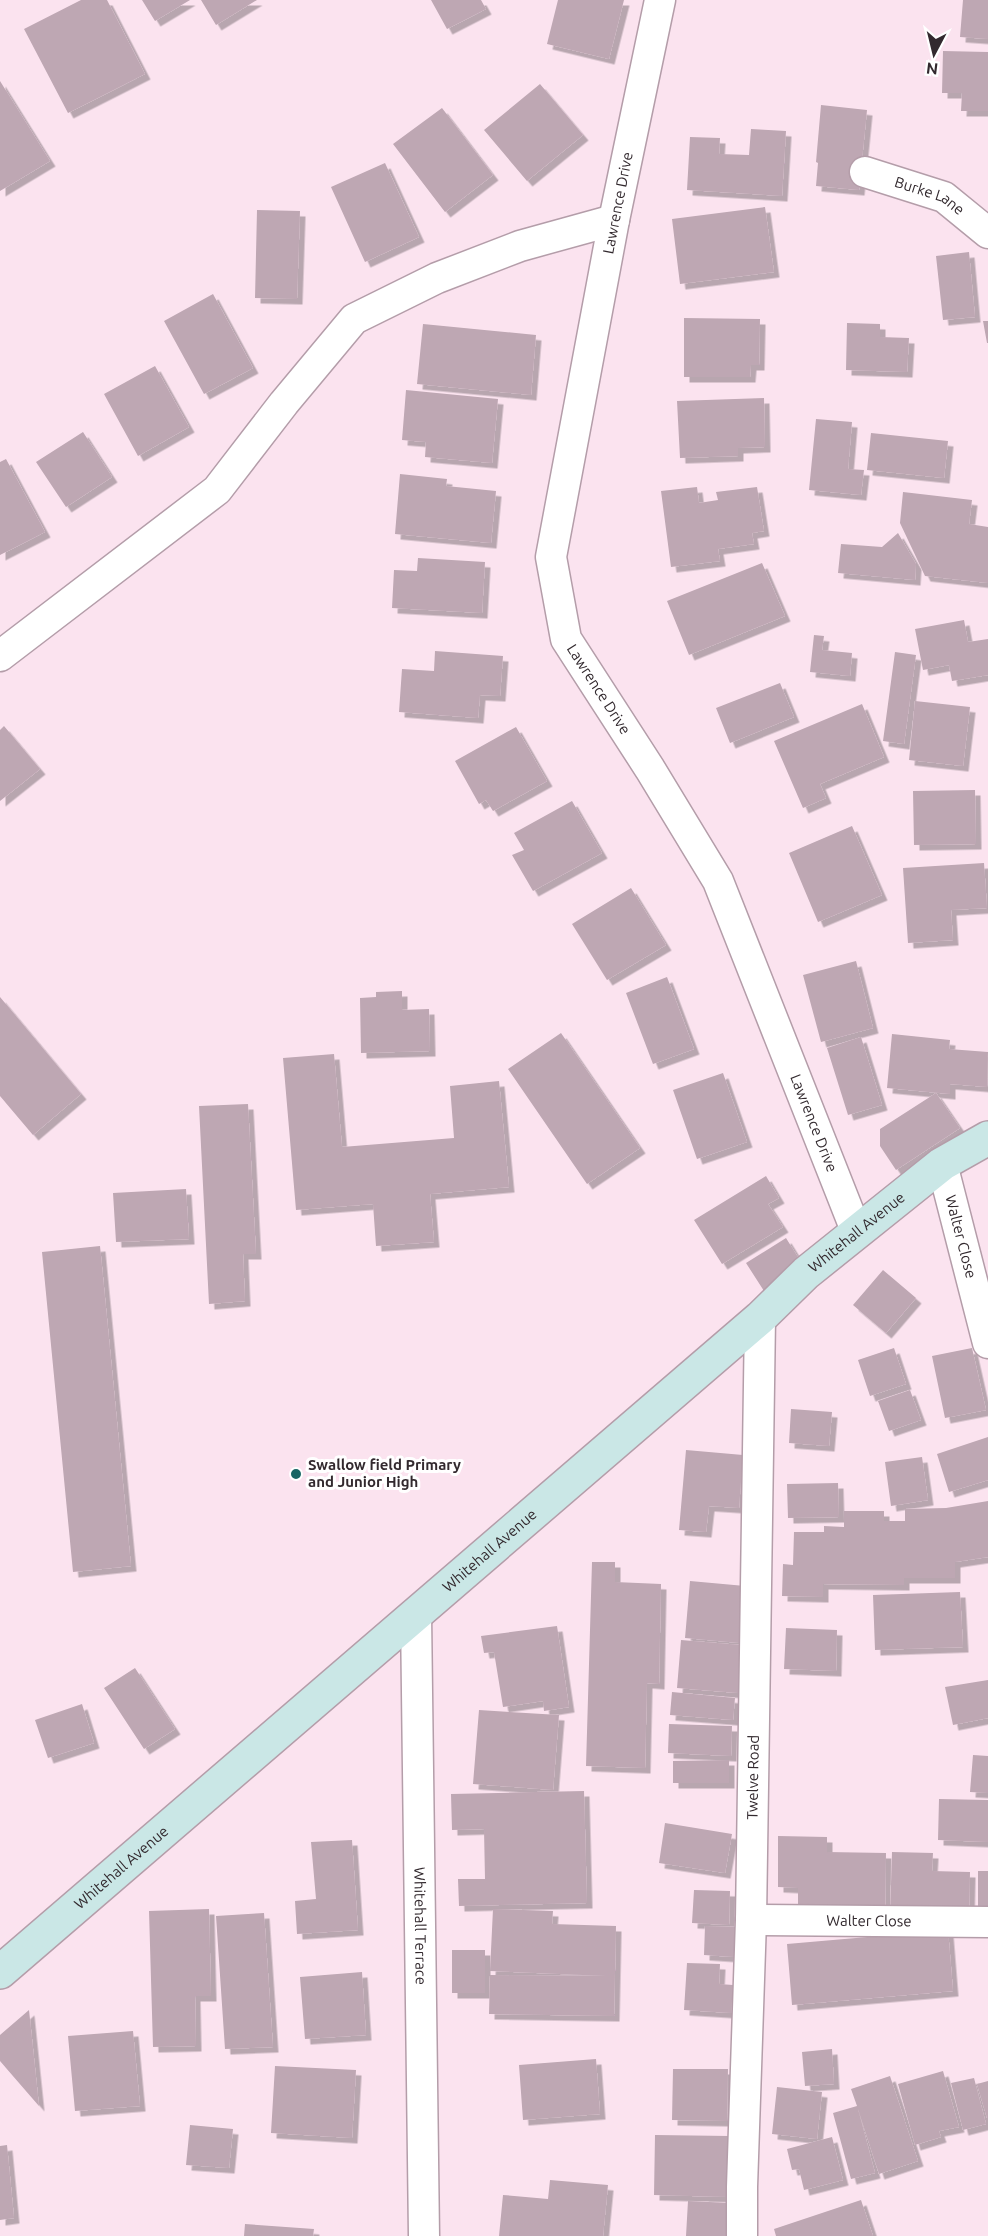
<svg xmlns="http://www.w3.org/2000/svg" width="988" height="2236" viewBox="0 0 988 2236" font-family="Ubuntu,sans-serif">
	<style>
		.building { fill: #bea7b3; filter: url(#shadow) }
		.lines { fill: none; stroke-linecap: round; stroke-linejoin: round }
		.street-casing { stroke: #b49da9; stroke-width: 33 }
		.secondary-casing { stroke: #b49da9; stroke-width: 36 }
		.street { stroke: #fff; stroke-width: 30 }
		.secondary { stroke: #cae7e6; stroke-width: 33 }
		.poi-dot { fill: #176564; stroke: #fff; stroke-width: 2 }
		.labels { text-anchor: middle; stroke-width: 6; stroke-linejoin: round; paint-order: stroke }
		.street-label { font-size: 15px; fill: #32292e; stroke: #fff }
		.poi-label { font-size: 15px; font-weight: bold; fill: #32292e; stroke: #fff; text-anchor: start }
	</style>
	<defs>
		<filter id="shadow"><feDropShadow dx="5.5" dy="5.5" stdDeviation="0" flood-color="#0004"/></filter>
	</defs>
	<rect width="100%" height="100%" fill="#fbe3ef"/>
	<!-- building -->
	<path class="building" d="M 81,0 L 107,0 L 145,74 L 68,113 L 24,29 Z
		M 142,0 L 190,0 L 155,21 Z
		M 201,0 L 257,0 L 216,25 Z
		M 431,0 L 481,0 L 486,9 L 447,29 Z
		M 558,0 L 624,0 L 609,59 L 547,44 Z
		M 963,0 L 988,0 L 988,39 L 960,37 Z
		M 943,51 L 988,52 L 988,111 L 961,111 L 962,93 L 942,93 Z
		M 0,81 L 50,161 L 0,191 Z
		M 540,84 L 583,135 L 527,181 L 484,130 Z
		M 821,105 L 867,110 L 859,190 L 816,186 L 818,163 L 816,162 Z
		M 442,108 L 493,175 L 445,212 L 393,144 Z
		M 751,129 L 786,131 L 782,196 L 687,190 L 690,137 L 720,138 L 719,154 L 749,155 Z
		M 385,163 L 419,237 L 365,262 L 331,187 Z
		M 765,207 L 774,272 L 680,284 L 672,219 Z
		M 257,210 L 300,211 L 297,299 L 255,298 Z
		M 969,252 L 975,317 L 943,320 L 936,256 Z
		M 213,294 L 253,368 L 204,394 L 164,321 Z
		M 684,318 L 760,319 L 759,365 L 751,365 L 750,377 L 684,377 Z
		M 983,321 L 988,321 L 988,343 L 987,343 Z
		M 847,323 L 880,324 L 880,337 L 909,338 L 907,372 L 846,370 Z
		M 423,324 L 536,335 L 531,395 L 417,384 Z
		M 155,366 L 189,427 L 138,456 L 104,394 Z
		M 406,390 L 498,399 L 492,463 L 425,457 L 426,442 L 402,440 Z
		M 764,398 L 765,447 L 738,448 L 738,456 L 680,458 L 677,401 Z
		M 816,419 L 852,422 L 848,469 L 864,470 L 861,495 L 809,490 Z
		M 83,432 L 112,477 L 66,507 L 36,462 Z
		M 871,433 L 948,441 L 944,478 L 867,470 Z
		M 6,459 L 45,532 L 0,555 L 0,462 Z
		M 400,474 L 447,479 L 446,486 L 496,491 L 491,543 L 395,534 Z
		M 697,487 L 699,503 L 718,500 L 716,492 L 757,487 L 764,531 L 752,533 L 754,544 L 718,549 L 720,561 L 671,567 L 661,491 Z
		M 903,492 L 972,500 L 969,524 L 988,527 L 988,583 L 925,576 L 900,523 Z
		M 898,533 L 916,564 L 915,580 L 838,573 L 841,544 L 882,547 Z
		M 418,558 L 485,562 L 482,613 L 392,608 L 394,570 L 417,571 Z
		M 762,563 L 785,616 L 689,655 L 667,601 Z
		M 964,620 L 968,642 L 988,639 L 988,675 L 952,681 L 949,665 L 923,670 L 915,629 Z
		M 814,635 L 824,636 L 822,650 L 852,653 L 850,676 L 810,672 Z
		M 435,651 L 503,656 L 500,696 L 480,695 L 478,718 L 399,712 L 402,669 L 434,671 Z
		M 895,652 L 916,655 L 904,744 L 883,741 Z
		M 780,683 L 794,717 L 730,743 L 716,708 Z
		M 915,701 L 970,707 L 963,766 L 909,760 Z
		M 862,704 L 884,757 L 820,784 L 826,798 L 803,808 L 774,741 Z
		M 4,726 L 40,769 L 0,801 L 0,730 Z
		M 516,727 L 547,781 L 493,811 L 486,800 L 479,804 L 455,761 Z
		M 975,790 L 976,844 L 914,845 L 913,791 Z
		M 572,801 L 602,853 L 533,891 L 512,855 L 524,850 L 514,833 Z
		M 852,826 L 882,895 L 818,922 L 789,853 Z
		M 984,863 L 987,908 L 951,910 L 953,940 L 908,943 L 903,868 Z
		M 631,888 L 666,945 L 607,980 L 572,924 Z
		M 856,961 L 873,1028 L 821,1042 L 803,975 Z
		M 667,977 L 694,1049 L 653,1064 L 626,993 Z
		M 402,991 L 402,1010 L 429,1009 L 430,1051 L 361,1053 L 360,998 L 376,997 L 376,992 Z
		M 0,997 L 81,1094 L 33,1135 L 0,1096 Z
		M 561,1033 L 640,1148 L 587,1184 L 508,1069 Z
		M 892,1034 L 950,1040 L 949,1049 L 988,1052 L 987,1087 L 950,1084 L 950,1094 L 887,1088 Z
		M 861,1037 L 882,1105 L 848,1115 L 827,1048 Z
		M 334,1054 L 342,1147 L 454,1138 L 450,1086 L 499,1081 L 509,1187 L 430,1194 L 434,1242 L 376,1246 L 373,1204 L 296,1210 L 283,1058 Z
		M 723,1073 L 747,1142 L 697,1159 L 673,1090 Z
		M 936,1093 L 960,1128 L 896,1170 L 880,1146 L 880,1129 Z
		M 248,1104 L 256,1254 L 243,1254 L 245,1301 L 209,1304 L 199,1106 Z
		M 766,1176 L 779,1198 L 768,1204 L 783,1227 L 722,1264 L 694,1220 Z
		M 186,1189 L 189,1239 L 116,1242 L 113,1193 Z
		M 786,1238 L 804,1267 L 764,1291 L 746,1263 Z
		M 100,1246 L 131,1566 L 73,1572 L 42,1252 Z
		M 883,1270 L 916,1298 L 886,1333 L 853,1305 Z
		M 894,1348 L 906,1384 L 870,1396 L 858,1360 Z
		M 972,1348 L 986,1410 L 945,1418 L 932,1356 Z
		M 910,1390 L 921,1420 L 889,1431 L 878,1401 Z
		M 791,1409 L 832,1412 L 829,1446 L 789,1443 Z
		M 988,1437 L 988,1480 L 949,1492 L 937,1454 Z
		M 686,1450 L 743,1455 L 739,1508 L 709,1506 L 706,1532 L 679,1530 Z
		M 922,1457 L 928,1500 L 891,1506 L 885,1462 Z
		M 838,1483 L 839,1517 L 788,1518 L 787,1484 Z
		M 988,1501 L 988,1557 L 955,1562 L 955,1578 L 904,1578 L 904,1585 L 823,1584 L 823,1597 L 782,1596 L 783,1564 L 793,1565 L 794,1532 L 824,1532 L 824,1526 L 844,1527 L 844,1511 L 884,1511 L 884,1521 L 905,1521 L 905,1509 L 946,1508 Z
		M 592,1562 L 615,1562 L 615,1582 L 661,1584 L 659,1684 L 647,1683 L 645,1768 L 586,1766 Z
		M 690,1581 L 745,1586 L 740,1643 L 685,1638 Z
		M 960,1592 L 963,1647 L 875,1650 L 873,1595 Z
		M 557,1626 L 569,1707 L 544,1711 L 543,1701 L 503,1707 L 494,1652 L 484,1653 L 481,1636 Z
		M 786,1628 L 837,1630 L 836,1671 L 784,1669 Z
		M 681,1640 L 741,1645 L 738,1693 L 677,1688 Z
		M 135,1668 L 175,1729 L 144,1749 L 104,1688 Z
		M 988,1680 L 988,1718 L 953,1725 L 945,1687 Z
		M 672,1692 L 735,1698 L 733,1720 L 670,1715 Z
		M 82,1704 L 94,1743 L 48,1758 L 35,1720 Z
		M 479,1710 L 559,1715 L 553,1790 L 473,1784 Z
		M 669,1724 L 732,1726 L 731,1756 L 668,1753 Z
		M 973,1755 L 988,1756 L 988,1793 L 970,1792 Z
		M 729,1760 L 729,1783 L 673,1783 L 673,1761 Z
		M 584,1791 L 587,1903 L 459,1906 L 458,1879 L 485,1879 L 484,1829 L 452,1830 L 451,1794 Z
		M 939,1799 L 988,1800 L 988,1842 L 938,1840 Z
		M 665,1823 L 732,1834 L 725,1873 L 659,1863 Z
		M 778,1836 L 827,1837 L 827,1852 L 886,1853 L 885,1913 L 798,1911 L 798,1888 L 778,1887 Z
		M 352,1840 L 358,1930 L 297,1934 L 295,1901 L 316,1899 L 311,1842 Z
		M 892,1852 L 933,1853 L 932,1871 L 970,1872 L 969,1918 L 890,1917 Z
		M 978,1871 L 988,1871 L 988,1916 L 978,1916 Z
		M 694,1890 L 730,1891 L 729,1925 L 692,1923 Z
		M 209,1909 L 211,1996 L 195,1996 L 196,2046 L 153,2047 L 149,1911 Z
		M 493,1909 L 553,1911 L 552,1924 L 616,1926 L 614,2016 L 489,2014 L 490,1975 L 607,1976 L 490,1971 Z
		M 264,1913 L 273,2047 L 225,2049 L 216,1916 Z
		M 705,1926 L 735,1927 L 734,1957 L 704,1955 Z
		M 948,1930 L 953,1991 L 792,2005 L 787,1944 Z
		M 452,1950 L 485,1950 L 485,1993 L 452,1993 Z
		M 687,1963 L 720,1964 L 719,1984 L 733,1985 L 731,2013 L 684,2010 Z
		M 362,1972 L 366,2035 L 305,2039 L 300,1977 Z
		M 29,2010 L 39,2106 L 0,2061 L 0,2035 Z
		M 133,2031 L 140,2106 L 75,2111 L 68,2036 Z
		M 832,2049 L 834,2084 L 805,2086 L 802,2052 Z
		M 596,2059 L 600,2114 L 523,2120 L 519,2065 Z
		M 275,2066 L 356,2070 L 352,2138 L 271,2133 Z
		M 673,2069 L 728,2069 L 727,2121 L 672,2120 Z
		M 943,2071 L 959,2127 L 939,2131 L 941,2137 L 915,2145 L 898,2084 Z
		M 890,2076 L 918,2161 L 879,2174 L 858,2109 L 875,2173 L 851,2179 L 833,2113 L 857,2106 L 851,2089 Z
		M 974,2078 L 986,2124 L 963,2130 L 951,2083 Z
		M 988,2081 L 988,2118 L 987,2118 L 977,2084 Z
		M 777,2087 L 822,2092 L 817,2139 L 772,2134 Z
		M 190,2125 L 233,2129 L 229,2168 L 186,2165 Z
		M 655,2135 L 730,2136 L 728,2197 L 654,2195 Z
		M 832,2137 L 843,2180 L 804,2190 L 799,2169 L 792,2170 L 787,2149 Z
		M 7,2145 L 14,2218 L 0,2220 L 0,2146 Z
		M 550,2180 L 608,2185 L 603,2236 L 499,2236 L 503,2195 L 548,2199 Z
		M 861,2200 L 873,2236 L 776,2236 L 774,2229 Z
		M 688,2201 L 730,2203 L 728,2236 L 686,2236 Z
		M 245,2224 L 314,2229 L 313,2236 L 244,2236 Z"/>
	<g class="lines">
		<defs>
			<g id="street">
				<path id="s1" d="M 660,0 L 614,220 L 551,557 L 566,639 L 650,769 L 718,881 L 857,1233"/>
				<path id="s2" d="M 865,172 L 944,197 L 988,233"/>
				<path d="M 0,656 L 217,490 L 284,403 L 354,319 L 437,278 L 520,246 L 614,220"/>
				<path id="s3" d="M 942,1164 L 988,1343"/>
				<path id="s4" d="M 416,1614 L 424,2236"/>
				<path id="s5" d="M 751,1920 L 988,1922"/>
				<path id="s6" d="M 742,2236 L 742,2187 L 751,1920 L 760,1318"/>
			</g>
			<g id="secondary">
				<path id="s7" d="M 0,1972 L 760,1318 L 806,1273 L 942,1164 L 988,1138"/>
			</g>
		</defs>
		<!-- street casing -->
		<use href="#street" class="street-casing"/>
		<!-- secondary casing -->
		<use href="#secondary" class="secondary-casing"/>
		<!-- street -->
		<use href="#street" class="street"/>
		<!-- secondary -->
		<use href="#secondary" class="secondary"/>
	</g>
	<!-- markers -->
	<circle class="poi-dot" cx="296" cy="1474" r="6"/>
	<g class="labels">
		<!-- street labels -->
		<g class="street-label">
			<text dy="5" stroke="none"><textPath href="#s2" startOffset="69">Burke Lane</textPath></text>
			<text transform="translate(618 203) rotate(-79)" y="5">Lawrence Drive</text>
			<text dy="5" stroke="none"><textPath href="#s1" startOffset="711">Lawrence Drive</textPath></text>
			<text dy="5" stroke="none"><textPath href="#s1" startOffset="1197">Lawrence Drive</textPath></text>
			<text dy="5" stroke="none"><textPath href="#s7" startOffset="1132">Whitehall Avenue</textPath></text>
			<text dy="5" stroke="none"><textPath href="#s3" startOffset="75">Walter Close</textPath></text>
			<text dy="5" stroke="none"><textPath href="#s7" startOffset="646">Whitehall Avenue</textPath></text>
			<text dy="5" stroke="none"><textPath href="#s6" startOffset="459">Twelve Road</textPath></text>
			<text dy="5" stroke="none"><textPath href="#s7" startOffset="160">Whitehall Avenue</textPath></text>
			<text dy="5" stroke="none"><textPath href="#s5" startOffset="118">Walter Close</textPath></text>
			<text dy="5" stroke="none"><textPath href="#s4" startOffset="312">Whitehall Terrace</textPath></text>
		</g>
		<!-- poi labels -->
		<g class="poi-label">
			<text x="308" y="1470">Swallow field Primary<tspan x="308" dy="17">and Junior High</tspan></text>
		</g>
	</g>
	<!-- north arrow -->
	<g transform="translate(934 54) rotate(187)" stroke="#ffffff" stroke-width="4.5" paint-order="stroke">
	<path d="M0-4.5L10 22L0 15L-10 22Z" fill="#32292e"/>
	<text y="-9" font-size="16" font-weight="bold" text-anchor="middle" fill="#32292e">N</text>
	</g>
</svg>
